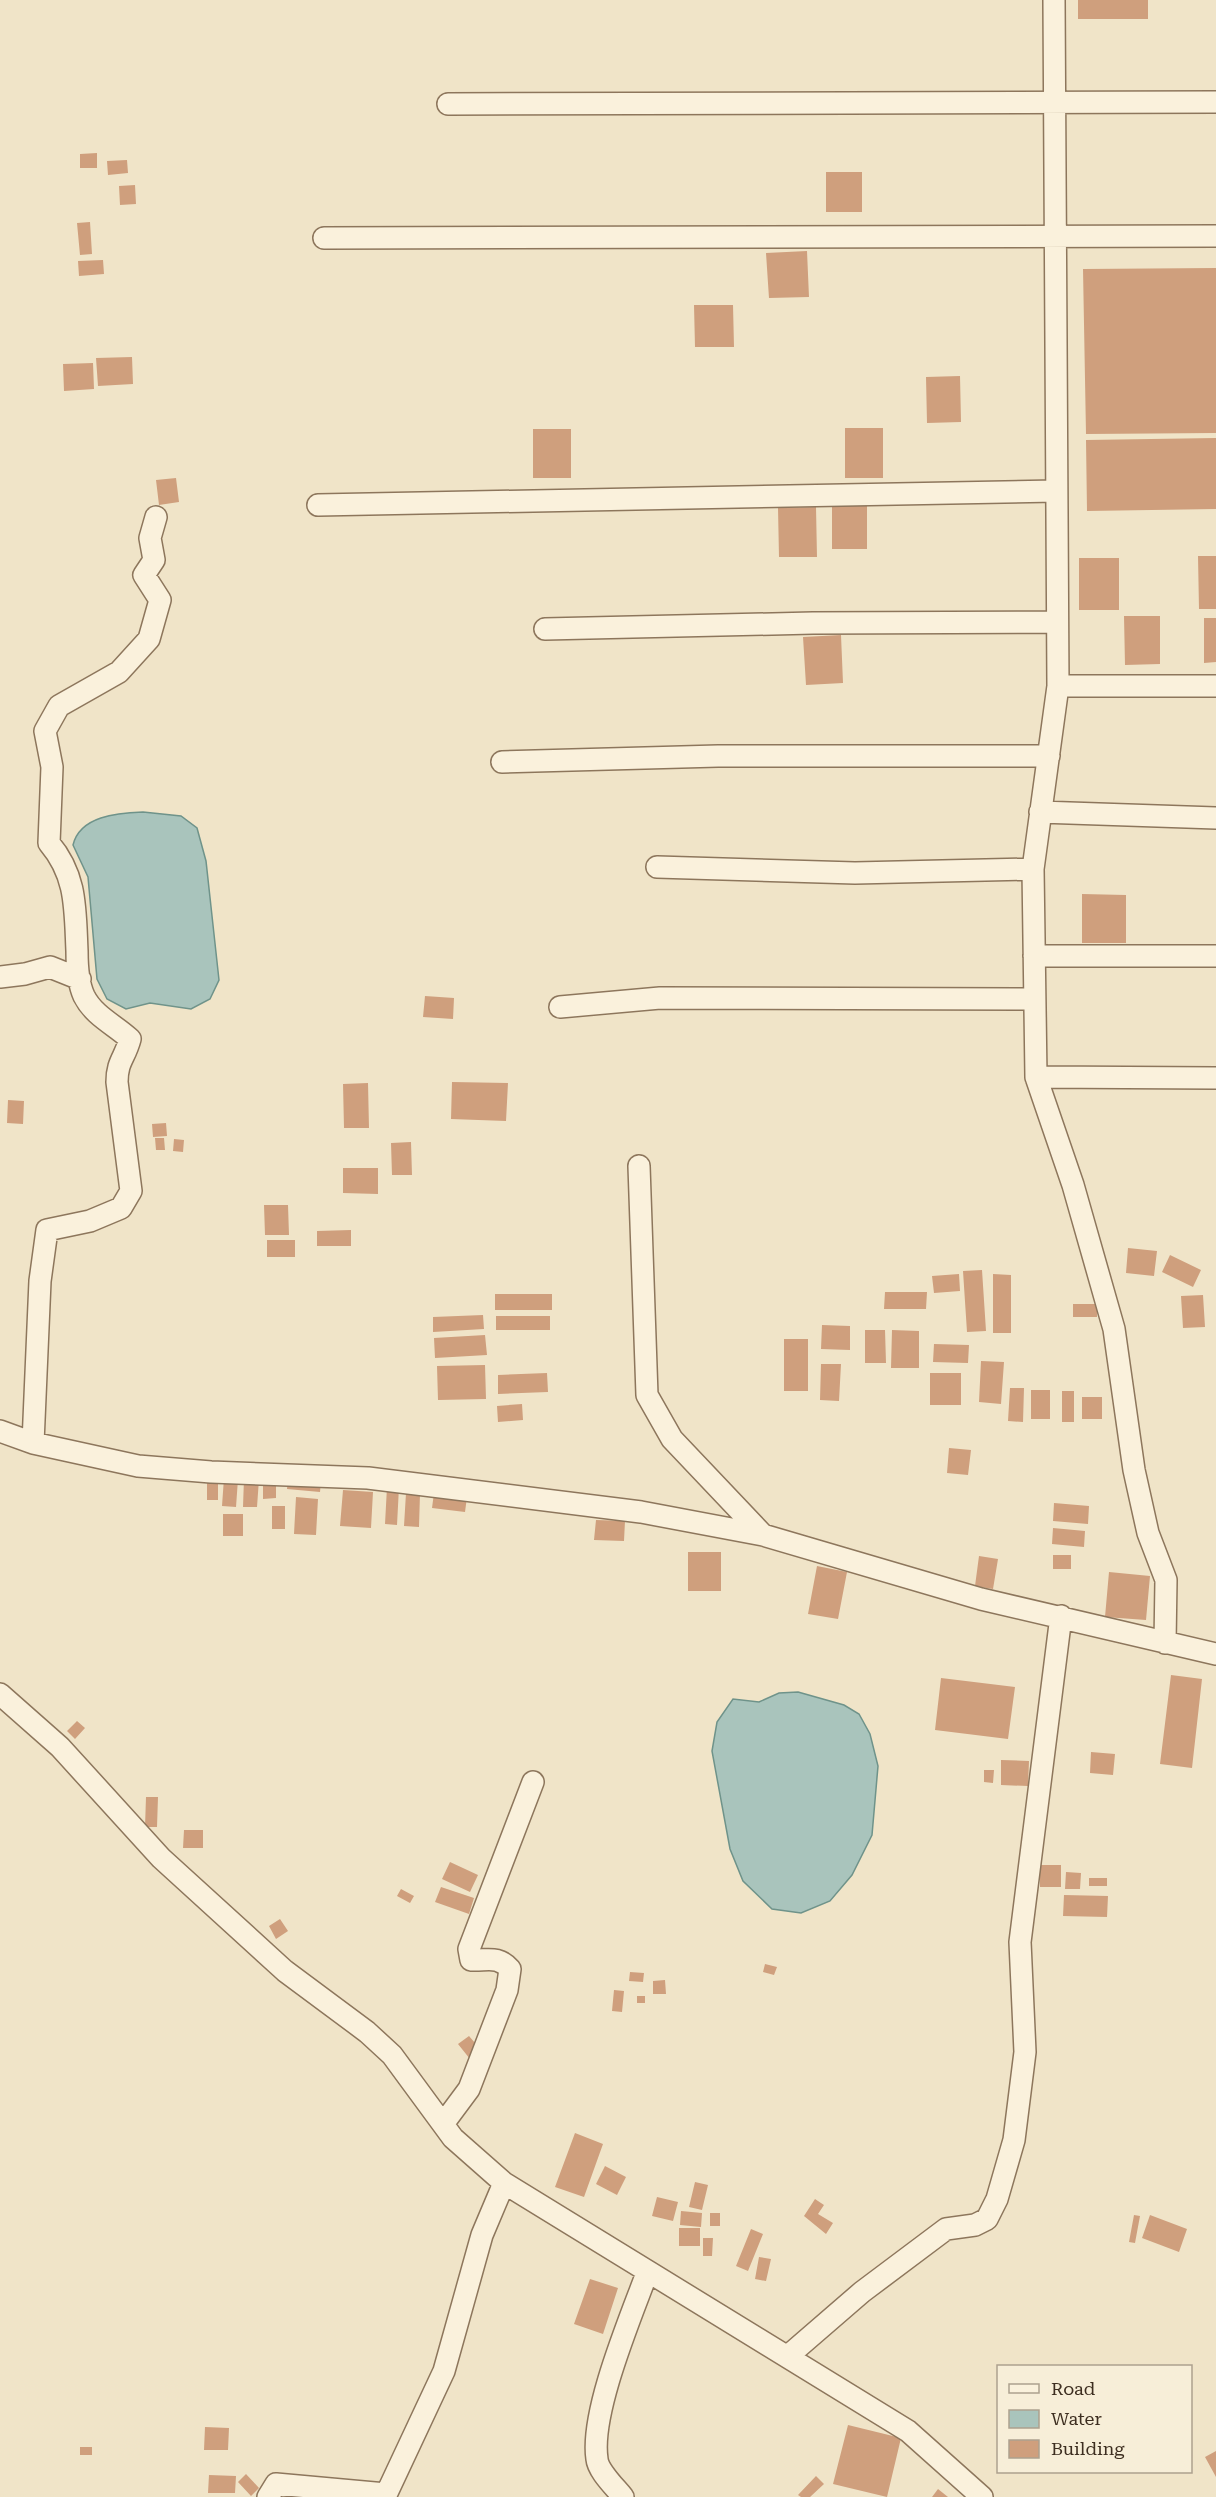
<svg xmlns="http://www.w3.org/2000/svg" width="1216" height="2497" viewBox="0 0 1216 2497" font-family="'Roboto Serif',serif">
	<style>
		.water { fill: #a9c4bc; stroke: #6f938a; stroke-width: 1.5 }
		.building { fill: #cf9f7d }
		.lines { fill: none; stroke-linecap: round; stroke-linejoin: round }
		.minor-casing { stroke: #8d765c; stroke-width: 24 }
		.minor { stroke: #faf1dc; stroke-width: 21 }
	</style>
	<rect width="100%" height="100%" fill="#f0e4c8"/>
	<!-- water -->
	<path class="water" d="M 143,812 L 181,816 L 197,828 L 206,861 L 219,980 L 210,999 L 191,1009 L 150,1003 L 126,1009 L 107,999 L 97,979 L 88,877 L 73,845 C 80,816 117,813 143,812 Z
		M 798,1692 L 844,1705 L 859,1714 L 870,1734 L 878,1766 L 872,1835 L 852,1875 L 830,1901 L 801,1913 L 772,1909 L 743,1881 L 730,1849 L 712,1751 L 717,1722 L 733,1699 L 759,1702 L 779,1693 Z"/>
	<!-- building -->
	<path class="building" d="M 1078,0 L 1148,0 L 1148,19 L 1078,19 Z
		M 97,153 L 97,168 L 80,168 L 80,154 Z
		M 127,160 L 128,173 L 108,175 L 107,161 Z
		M 826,172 L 862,172 L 862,212 L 826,212 Z
		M 135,185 L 136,204 L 120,205 L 119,186 Z
		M 90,222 L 92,254 L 80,255 L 77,223 Z
		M 807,251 L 809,297 L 769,298 L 766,253 Z
		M 103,260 L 104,274 L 79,276 L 78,261 Z
		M 1216,268 L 1216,433 L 1086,434 L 1083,269 Z
		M 694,305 L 733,305 L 734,347 L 695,347 Z
		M 132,357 L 133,384 L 98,386 L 96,358 Z
		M 93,363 L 94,389 L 64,391 L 63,364 Z
		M 960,376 L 961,422 L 927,423 L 926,377 Z
		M 845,428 L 883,428 L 883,478 L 845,478 Z
		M 533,429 L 571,429 L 571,478 L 533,478 Z
		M 1216,438 L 1216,509 L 1087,511 L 1086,440 Z
		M 176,478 L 179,502 L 159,505 L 156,480 Z
		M 832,506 L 867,506 L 867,549 L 832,549 Z
		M 816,507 L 817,557 L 779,557 L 778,508 Z
		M 1198,556 L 1216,556 L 1216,609 L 1199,609 Z
		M 1079,558 L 1119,558 L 1119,610 L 1079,610 Z
		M 1124,616 L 1160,616 L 1160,664 L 1125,665 Z
		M 1204,618 L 1216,618 L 1216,662 L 1204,663 Z
		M 841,635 L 843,683 L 806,685 L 803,637 Z
		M 1082,894 L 1126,895 L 1126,943 L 1082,943 Z
		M 425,996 L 454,998 L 453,1019 L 423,1017 Z
		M 452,1082 L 508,1083 L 506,1121 L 451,1119 Z
		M 368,1083 L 369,1128 L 344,1128 L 343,1084 Z
		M 8,1100 L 24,1101 L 23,1124 L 7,1123 Z
		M 166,1123 L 167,1136 L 153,1137 L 152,1124 Z
		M 155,1138 L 164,1138 L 165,1150 L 156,1150 Z
		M 174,1139 L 184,1140 L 183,1152 L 173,1151 Z
		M 411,1142 L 412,1175 L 392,1175 L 391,1143 Z
		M 343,1168 L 378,1168 L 378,1194 L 343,1193 Z
		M 264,1205 L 288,1205 L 289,1235 L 265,1235 Z
		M 351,1230 L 351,1246 L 317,1246 L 317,1231 Z
		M 267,1240 L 295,1240 L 295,1257 L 267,1257 Z
		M 1128,1248 L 1157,1251 L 1154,1276 L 1126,1273 Z
		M 1170,1255 L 1201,1270 L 1193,1287 L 1162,1272 Z
		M 982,1270 L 986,1331 L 967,1332 L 963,1271 Z
		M 959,1274 L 960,1291 L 934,1293 L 932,1276 Z
		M 993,1274 L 1011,1275 L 1011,1333 L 993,1333 Z
		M 885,1292 L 927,1292 L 926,1309 L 884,1309 Z
		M 495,1294 L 552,1294 L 552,1310 L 495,1310 Z
		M 1203,1295 L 1205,1327 L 1183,1328 L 1181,1296 Z
		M 1073,1304 L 1097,1304 L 1097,1317 L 1073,1317 Z
		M 483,1315 L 484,1329 L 433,1332 L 433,1317 Z
		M 496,1316 L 550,1316 L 550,1330 L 496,1330 Z
		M 822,1325 L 850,1326 L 850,1350 L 821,1349 Z
		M 865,1330 L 885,1330 L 886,1363 L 865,1363 Z
		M 892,1330 L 919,1331 L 919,1368 L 891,1368 Z
		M 485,1335 L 487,1355 L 435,1358 L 434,1338 Z
		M 784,1339 L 808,1339 L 808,1391 L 784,1391 Z
		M 934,1344 L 969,1345 L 968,1363 L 933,1362 Z
		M 981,1361 L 1004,1362 L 1001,1404 L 979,1402 Z
		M 821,1364 L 841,1364 L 839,1401 L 820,1400 Z
		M 485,1365 L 486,1399 L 438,1400 L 437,1366 Z
		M 547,1373 L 548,1392 L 498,1394 L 498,1375 Z
		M 930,1373 L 961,1373 L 961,1405 L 930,1405 Z
		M 1010,1388 L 1024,1388 L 1023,1422 L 1008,1421 Z
		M 1031,1390 L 1050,1390 L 1050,1419 L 1031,1419 Z
		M 1062,1391 L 1074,1391 L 1074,1422 L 1062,1422 Z
		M 1082,1397 L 1102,1397 L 1102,1419 L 1082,1419 Z
		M 522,1404 L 523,1420 L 498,1422 L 497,1406 Z
		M 949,1448 L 971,1450 L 968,1475 L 947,1473 Z
		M 224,1478 L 238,1479 L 236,1507 L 222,1506 Z
		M 244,1478 L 259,1479 L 257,1507 L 243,1507 Z
		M 263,1478 L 276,1478 L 276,1498 L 263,1499 Z
		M 288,1478 L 321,1481 L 320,1492 L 287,1489 Z
		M 207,1483 L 218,1483 L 218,1500 L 207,1500 Z
		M 387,1487 L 399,1487 L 397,1525 L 385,1524 Z
		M 343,1490 L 373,1492 L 371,1528 L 340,1526 Z
		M 406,1493 L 420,1494 L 419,1527 L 404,1526 Z
		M 434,1493 L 467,1497 L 465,1512 L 432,1508 Z
		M 296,1497 L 318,1499 L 316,1535 L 294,1534 Z
		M 1054,1503 L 1089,1506 L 1088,1524 L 1053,1521 Z
		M 272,1506 L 285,1506 L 285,1529 L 272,1529 Z
		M 223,1514 L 243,1514 L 243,1536 L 223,1536 Z
		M 596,1520 L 625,1521 L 624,1541 L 594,1540 Z
		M 1053,1528 L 1085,1531 L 1084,1547 L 1052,1544 Z
		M 688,1552 L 721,1552 L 721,1591 L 688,1591 Z
		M 1053,1555 L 1071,1555 L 1071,1569 L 1053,1569 Z
		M 979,1556 L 998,1559 L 993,1589 L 975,1586 Z
		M 817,1566 L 847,1572 L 838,1619 L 808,1614 Z
		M 1109,1572 L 1150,1576 L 1146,1620 L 1105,1617 Z
		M 1171,1675 L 1202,1679 L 1192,1768 L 1160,1764 Z
		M 941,1678 L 1015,1687 L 1008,1739 L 935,1730 Z
		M 77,1721 L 85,1728 L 75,1739 L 67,1731 Z
		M 1091,1752 L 1115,1754 L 1113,1775 L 1090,1773 Z
		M 1001,1760 L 1029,1761 L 1028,1786 L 1001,1785 Z
		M 984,1770 L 994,1770 L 993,1783 L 984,1782 Z
		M 146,1797 L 158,1797 L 157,1827 L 145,1827 Z
		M 184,1830 L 203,1830 L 203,1848 L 183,1848 Z
		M 450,1862 L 478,1875 L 470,1892 L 442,1879 Z
		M 1040,1865 L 1061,1865 L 1061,1887 L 1040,1887 Z
		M 1066,1872 L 1081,1873 L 1080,1889 L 1065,1889 Z
		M 1089,1878 L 1107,1878 L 1107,1886 L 1089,1886 Z
		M 441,1887 L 474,1898 L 469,1914 L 435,1902 Z
		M 401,1889 L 414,1896 L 410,1903 L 397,1896 Z
		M 1064,1895 L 1108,1896 L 1107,1917 L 1063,1916 Z
		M 280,1919 L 288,1931 L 276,1939 L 269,1926 Z
		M 765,1964 L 777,1967 L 774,1975 L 763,1972 Z
		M 630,1972 L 644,1973 L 643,1982 L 629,1981 Z
		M 665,1980 L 666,1994 L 653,1994 L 653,1981 Z
		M 614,1990 L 624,1991 L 622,2012 L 612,2011 Z
		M 637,1996 L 645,1996 L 645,2003 L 637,2003 Z
		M 469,2036 L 481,2050 L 470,2059 L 458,2044 Z
		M 575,2133 L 603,2144 L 584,2197 L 555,2187 Z
		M 605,2166 L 626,2177 L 617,2195 L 596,2184 Z
		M 695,2182 L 708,2185 L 702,2210 L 689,2207 Z
		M 657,2197 L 678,2202 L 673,2221 L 652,2216 Z
		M 815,2199 L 824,2205 L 818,2214 L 833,2223 L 826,2234 L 804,2216 Z
		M 681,2211 L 702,2213 L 701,2227 L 680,2225 Z
		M 710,2213 L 720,2213 L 720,2226 L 710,2226 Z
		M 1134,2215 L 1140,2216 L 1135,2243 L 1129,2242 Z
		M 1150,2215 L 1187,2229 L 1179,2252 L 1142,2238 Z
		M 679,2228 L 700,2228 L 700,2246 L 679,2246 Z
		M 751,2229 L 763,2234 L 748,2271 L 736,2266 Z
		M 703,2238 L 713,2238 L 712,2256 L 703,2256 Z
		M 759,2257 L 771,2259 L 766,2281 L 755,2279 Z
		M 590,2279 L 618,2288 L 603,2334 L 574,2324 Z
		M 848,2425 L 901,2438 L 887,2497 L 833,2484 Z
		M 205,2427 L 229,2428 L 228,2450 L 204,2450 Z
		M 80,2447 L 92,2447 L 92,2455 L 80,2455 Z
		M 1216,2451 L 1216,2477 L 1205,2457 Z
		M 246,2474 L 259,2488 L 251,2496 L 238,2482 Z
		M 209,2475 L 236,2476 L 235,2493 L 208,2493 Z
		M 816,2476 L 824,2484 L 810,2497 L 801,2497 L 798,2495 Z
		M 938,2489 L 948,2497 L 932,2497 Z"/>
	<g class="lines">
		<defs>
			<path id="minor" d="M 1054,0 L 1058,686 L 1033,869 L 1036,1077 L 1073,1185 L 1114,1329 L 1134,1470 L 1148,1533 L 1166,1580 L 1165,1643
				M 448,104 L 1216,102
				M 324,238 L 1216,236
				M 318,505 L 1056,491
				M 545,629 L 813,623 L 1057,622
				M 1058,686 L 1216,686
				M 502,762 L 718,756 L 1049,756
				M 1040,812 L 1216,818
				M 657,867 L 855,873 L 1033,869
				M 1034,956 L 1216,956
				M 0,977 L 25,974 L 50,967 L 80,979
				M 560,1007 L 660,998 L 1033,999
				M 1036,1077 L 1216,1078
				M 639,1166 L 647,1395 L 672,1439 L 763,1535
				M 0,1431 L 33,1443 L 138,1466 L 211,1472 L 368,1478 L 641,1512 L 763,1535 L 981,1599 L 1216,1654
				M 33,1443 L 40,1281 L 47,1230 L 90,1221 L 121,1208 L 131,1191 L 117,1082 C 117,1061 125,1058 130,1039 C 115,1025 94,1016 84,996 C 78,983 77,965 77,951 C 75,909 77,876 49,843 L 52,767 L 45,731 L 59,706 L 119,672 L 149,639 L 160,600 L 144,575 L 154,560 L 150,538 L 156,517
				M 0,1694 L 60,1747 L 161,1858 L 285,1971 L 367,2032 L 392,2055 L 453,2138 L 504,2183 L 908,2431 L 982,2497
				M 443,2124 L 469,2089 L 507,1990 L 510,1969 C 498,1955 487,1961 471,1960 L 469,1949 L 533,1782
				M 788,2356 L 862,2292 L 946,2229 L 975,2225 L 987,2219 L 997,2199 L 1014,2140 L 1025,2052 L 1020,1942 L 1061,1616
				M 268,2497 L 276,2484 L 386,2494
				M 385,2497 L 444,2371 L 482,2235 L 504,2183
				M 623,2497 C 615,2487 598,2471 597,2459 C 590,2413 630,2319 647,2273"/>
		</defs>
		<!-- minor casing -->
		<use href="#minor" class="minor-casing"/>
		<!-- minor -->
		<use href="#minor" class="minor"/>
	</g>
	<!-- legend -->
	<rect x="997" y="2365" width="195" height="108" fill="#f7eed8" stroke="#ada18e" stroke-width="1.5"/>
	<rect x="1009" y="2384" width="30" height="9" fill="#faf1dc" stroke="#ada18e" stroke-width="1.5"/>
	<text x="1051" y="2395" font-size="18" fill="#3d2e20">Road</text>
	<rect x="1009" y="2410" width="30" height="18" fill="#a9c4bc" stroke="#ada18e" stroke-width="1.5"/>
	<text x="1051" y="2425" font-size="18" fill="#3d2e20">Water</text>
	<rect x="1009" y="2440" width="30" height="18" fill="#cf9f7d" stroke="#ada18e" stroke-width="1.5"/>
	<text x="1051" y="2455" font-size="18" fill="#3d2e20">Building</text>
</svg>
